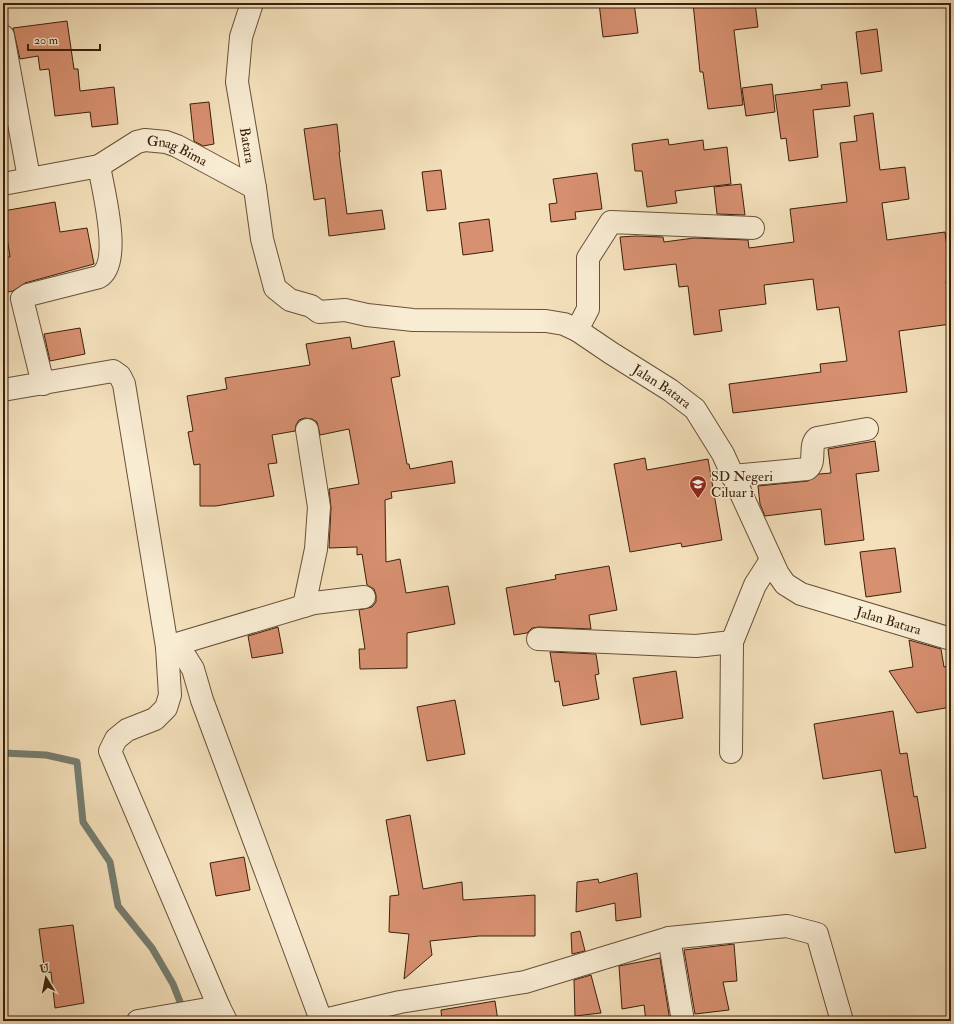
<svg xmlns="http://www.w3.org/2000/svg" width="954" height="1024" viewBox="0 0 954 1024" font-family="'IM FELL Double Pica',serif">
	<style>
		.lines { fill: none; stroke-linecap: round; stroke-linejoin: round }
		.stream { stroke: #757e71; stroke-width: 7 }
		.building { fill: #d79070; stroke: #3b200c }
		.minor-casing { stroke: #695038; stroke-width: 24 }
		.minor { stroke: #f8ecd3; stroke-width: 22 }
		.labels { text-anchor: middle; stroke-width: 3; stroke-linejoin: round; paint-order: stroke }
		.street-label { font-size: 14px; fill: #3b200c; stroke: #f8ecd3 }
		.poi-label { font-size: 14px; fill: #3b200c; stroke: #f8ecd3; text-anchor: start }
	</style>
	<rect width="100%" height="100%" fill="#f4e1bc"/>
	<filter id="stains"><feTurbulence type="fractalNoise" baseFrequency=".005" numOctaves="4"/><feColorMatrix values="0 0 0 0 .2 0 0 0 0 .09 0 0 0 0 .02 0 0 0 .5 -.17"/></filter>
	<radialGradient id="worn" r=".72"><stop offset=".6" stop-color="#630" stop-opacity="0"/><stop offset="1" stop-color="#630" stop-opacity=".3"/></radialGradient>
	<g class="lines">
		<!-- stream -->
		<path class="stream" d="M 3,753 L 46,755 L 77,762 L 83,822 L 110,862 L 118,906 L 152,948 L 173,984 L 184,1012"/>
	</g>
	<!-- building -->
	<path class="building" d="M 599,3 L 634,3 L 638,33 L 603,37 Z
		M 693,3 L 755,3 L 758,27 L 734,30 L 743,105 L 708,109 L 703,72 L 700,72 Z
		M 67,21 L 74,69 L 78,69 L 80,91 L 114,87 L 118,124 L 92,127 L 90,112 L 55,116 L 49,69 L 40,70 L 38,56 L 20,59 L 13,28 Z
		M 877,29 L 882,71 L 861,74 L 856,32 Z
		M 847,82 L 850,106 L 813,110 L 818,157 L 789,161 L 786,138 L 781,139 L 775,95 L 822,89 L 821,85 Z
		M 772,84 L 775,112 L 746,116 L 742,88 Z
		M 209,102 L 214,144 L 203,146 L 194,141 L 190,104 Z
		M 873,113 L 880,170 L 905,167 L 909,199 L 882,203 L 887,240 L 945,232 L 951,281 L 946,281 L 951,324 L 899,331 L 907,392 L 733,413 L 729,384 L 821,372 L 820,364 L 847,361 L 839,307 L 817,310 L 813,279 L 764,285 L 766,304 L 719,310 L 722,331 L 694,335 L 688,286 L 679,287 L 676,264 L 624,270 L 620,237 L 636,236 L 663,237 L 664,242 L 694,238 L 748,240 L 749,248 L 794,242 L 790,209 L 847,202 L 840,143 L 857,141 L 854,116 Z
		M 337,124 L 340,152 L 339,152 L 347,214 L 382,210 L 385,229 L 329,236 L 325,198 L 314,200 L 304,129 Z
		M 668,139 L 669,145 L 703,140 L 704,150 L 727,147 L 731,184 L 675,191 L 677,203 L 647,207 L 642,171 L 635,171 L 632,144 Z
		M 441,170 L 446,209 L 427,211 L 422,172 Z
		M 597,173 L 602,209 L 575,212 L 576,219 L 551,222 L 549,204 L 557,203 L 553,179 Z
		M 741,184 L 745,215 L 717,214 L 714,187 Z
		M 55,202 L 60,232 L 87,228 L 94,264 L 25,283 L 13,291 L 3,293 L 3,257 L 10,257 L 3,211 Z
		M 489,219 L 493,251 L 463,255 L 459,223 Z
		M 80,328 L 85,354 L 50,361 L 44,334 Z
		M 350,337 L 352,349 L 394,341 L 400,376 L 391,378 L 407,464 L 409,464 L 410,469 L 452,461 L 455,483 L 391,492 L 392,498 L 385,500 L 386,562 L 400,559 L 406,593 L 448,586 L 455,624 L 407,633 L 407,668 L 360,669 L 359,649 L 365,649 L 359,610 L 372,607 L 376,602 L 376,595 L 374,589 L 367,585 L 362,554 L 357,555 L 357,547 L 329,548 L 331,508 L 329,489 L 359,484 L 349,429 L 320,435 L 317,422 L 312,419 L 305,418 L 299,420 L 296,425 L 295,431 L 272,435 L 277,463 L 268,464 L 274,496 L 216,506 L 200,506 L 200,464 L 194,465 L 188,432 L 193,431 L 187,396 L 227,389 L 225,378 L 310,365 L 306,344 Z
		M 875,441 L 879,471 L 856,474 L 864,540 L 825,545 L 821,509 L 765,516 L 760,504 L 758,486 L 808,481 L 819,474 L 831,473 L 828,449 Z
		M 645,458 L 647,470 L 708,459 L 722,540 L 682,547 L 681,543 L 630,552 L 614,464 Z
		M 895,548 L 901,592 L 866,597 L 860,552 Z
		M 609,566 L 617,610 L 589,615 L 591,629 L 539,627 L 532,628 L 527,633 L 514,635 L 506,588 L 556,579 L 555,575 Z
		M 278,627 L 283,653 L 252,658 L 248,636 Z
		M 909,640 L 941,649 L 944,667 L 951,666 L 951,707 L 917,713 L 889,671 L 913,667 Z
		M 550,652 L 596,654 L 599,674 L 595,675 L 599,699 L 563,706 L 559,681 L 555,682 Z
		M 676,671 L 683,718 L 641,725 L 633,678 Z
		M 455,700 L 465,754 L 427,761 L 417,707 Z
		M 893,711 L 900,754 L 907,753 L 914,797 L 917,796 L 926,848 L 895,853 L 881,770 L 823,779 L 814,724 Z
		M 410,815 L 423,889 L 462,882 L 463,900 L 535,895 L 535,936 L 479,936 L 430,941 L 432,955 L 404,979 L 409,934 L 389,932 L 390,896 L 399,895 L 386,820 Z
		M 244,857 L 250,890 L 216,896 L 210,863 Z
		M 637,873 L 641,917 L 616,921 L 615,903 L 576,912 L 577,882 L 598,879 L 599,883 Z
		M 73,925 L 84,1003 L 55,1008 L 51,972 L 45,973 L 39,929 Z
		M 580,931 L 585,951 L 572,954 L 571,933 Z
		M 734,944 L 737,981 L 723,982 L 729,1010 L 695,1014 L 684,950 Z
		M 660,958 L 670,1021 L 646,1021 L 644,1005 L 622,1009 L 619,966 Z
		M 591,975 L 601,1013 L 575,1016 L 574,980 Z
		M 495,1001 L 498,1021 L 442,1021 L 441,1010 Z"/>
	<g class="lines">
		<defs>
			<g id="minor">
				<path id="s1" d="M 252,3 L 241,37 L 237,82 L 255,188 L 262,239 L 275,288 L 290,300 L 311,306 L 319,312 L 345,310 L 367,315 L 413,320 L 546,321 L 564,324 L 577,330 L 611,353 L 670,390 L 695,409 L 723,454 L 778,574 L 785,584 L 801,594 L 951,639"/>
				<path d="M 3,36 L 29,178"/>
				<path id="s2" d="M 3,184 L 99,166 L 137,142 L 145,140 L 166,142 L 177,146 L 255,188"/>
				<path d="M 577,330 L 588,309 L 588,258 L 611,222 L 753,228"/>
				<path d="M 43,384 L 22,299 L 28,295 L 99,277 C 123,263 103,190 99,166"/>
				<path d="M 3,390 L 113,371 L 120,376 L 124,384 L 167,647 L 170,695 L 166,708 L 155,719 L 127,730 L 116,739 L 110,751 L 219,1007 L 226,1021"/>
				<path d="M 732,476 L 807,469 C 817,463 808,446 817,438 L 867,429"/>
				<path d="M 304,606 L 316,549 L 319,507 L 307,430"/>
				<path d="M 538,639 L 696,646 L 732,642"/>
				<path d="M 178,645 L 193,669 L 202,700 L 321,1020"/>
				<path d="M 167,647 L 314,603 L 364,597"/>
				<path d="M 731,752 L 732,642 L 755,585 L 771,560"/>
				<path d="M 669,938 L 683,1021"/>
				<path d="M 138,1021 L 219,1007"/>
				<path d="M 320,1021 L 400,1002 L 525,982 L 669,938 L 787,926 L 817,934 L 842,1021"/>
			</g>
		</defs>
		<!-- minor casing -->
		<use href="#minor" class="minor-casing"/>
		<!-- minor -->
		<use href="#minor" class="minor"/>
	</g>
	<!-- icons -->
	<defs>
		<symbol id="school-pin" viewBox="-11 -11 22 30"><path d="M0 17L-7.5 6A9.5 9.5 0 1 1 7.5 6Z" fill="#8f2418" stroke="#f8ecd3"/><path d="M0-5L7-2L0 1L-7-2ZM-4 1L0 2.5L4 1V4Q0 6-4 4Z" fill="#fff"/></symbol>
	</defs>
	<g fill-rule="evenodd">
		<use href="#school-pin" x="688" y="474" width="20" height="27"/>
	</g>
	<g class="labels">
		<!-- street labels -->
		<g class="street-label">
			<text dy="5" stroke="none"><textPath href="#s1" startOffset="145">Batara</textPath></text>
			<text dy="5" stroke="none"><textPath href="#s2" startOffset="185">Gnag Bima</textPath></text>
			<text dy="5" stroke="none"><textPath href="#s1" startOffset="704">Jalan Batara</textPath></text>
			<text dy="5" stroke="none"><textPath href="#s1" startOffset="1052">Jalan Batara</textPath></text>
		</g>
		<!-- poi labels -->
		<g class="poi-label">
			<text x="711" y="481">SD Negeri<tspan x="711" dy="16">Ciluar 1</tspan></text>
		</g>
	</g>
	<!-- margin -->
	<rect width="954" height="1024" fill="none" stroke="#f4e1bc" stroke-width="16"/>
	<rect x="4" y="4" width="946" height="1016" fill="none" stroke="#3b200c" stroke-width="2"/>
	<rect x="8" y="8" width="938" height="1008" fill="none" stroke="#3b200c"/>
	<!-- north arrow -->
	<g transform="translate(46 978) rotate(350)" stroke="#f8ecd3" stroke-width="3" paint-order="stroke">
	<path d="M0-3L7 15L0 10L-7 15Z" fill="#3b200c"/>
	<text y="-6" font-size="11" font-weight="bold" text-anchor="middle" fill="#3b200c">U</text>
	</g>
	<!-- scale -->
	<path d="M28 44v6h72v-6" fill="none" stroke="#3b200c" stroke-width="2"/>
	<text x="34" y="44" font-size="12" fill="#3b200c" stroke="#f8ecd3" stroke-width="3" paint-order="stroke">20 m</text>
	<rect width="100%" height="100%" filter="url(#stains)"/>
	<rect width="100%" height="100%" fill="url(#worn)"/>
</svg>
